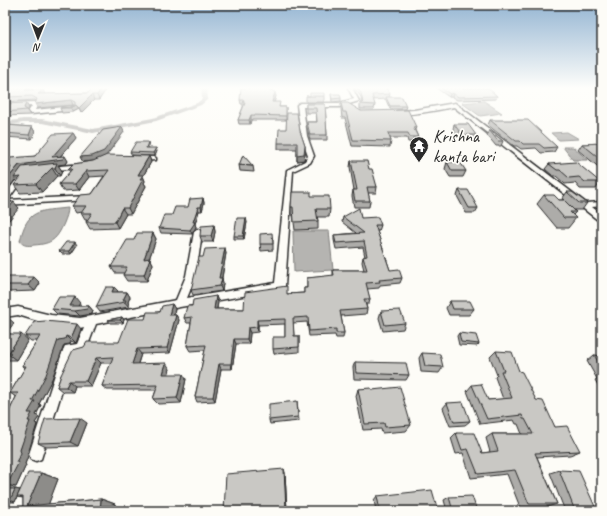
<svg xmlns="http://www.w3.org/2000/svg" width="607" height="516" viewBox="0 0 607 516" font-family="Caveat,sans-serif">
	<style>
		.water { fill: #b5b4b1; stroke: #7e7d7b }
		.lines { fill: none; stroke-linecap: round; stroke-linejoin: round }
		.canal { fill: #b5b4b1; fill-rule: evenodd }
		.minor-casing { stroke: #2b2b2b; stroke-width: 3 }
		.minor { fill: #fdfcf7; fill-rule: evenodd }
		.wall { fill: #adaca9; stroke: #2b2b2b }
		.shaded-wall { fill: #8d8c89; stroke: #2b2b2b }
		.building { fill: #c9c8c4; stroke: #2b2b2b }
		.labels { text-anchor: middle; stroke-width: 3.5; stroke-linejoin: round; paint-order: stroke }
		.far-poi-label { font-size: 17px; fill: #2b2b2b; stroke: #fdfcf7; text-anchor: start }
	</style>
	<rect width="100%" height="100%" fill="#fdfcf7"/>
	<filter id="ink" filterUnits="userSpaceOnUse"><feTurbulence type="fractalNoise" baseFrequency=".025" numOctaves="2"/><feDisplacementMap in="SourceGraphic" scale="8" xChannelSelector="R" yChannelSelector="G"/><feConvolveMatrix kernelMatrix="1 2 1 2 8 2 1 2 1" color-interpolation-filters="sRGB"/></filter>
	<g filter="url(#ink)">
		<!-- water -->
		<path class="water" d="M 484,101 L 502,113 L 480,116 L 462,103 Z
			M 567,132 L 579,139 L 559,140 L 551,133 Z
			M 563,147 L 573,147 L 588,160 L 573,160 Z
			M 68,208 C 68,213 66,218 64,223 C 57,239 52,244 34,245 C 28,246 23,246 20,241 C 27,209 39,211 68,208 Z
			M 293,231 L 329,231 L 333,270 L 294,272 Z"/>
		<g class="lines">
			<!-- canal -->
			<path class="canal" d="M 201,88 L 207,88 L 208,99 L 201,105 L 156,121 L 93,133 L 42,123 L 23,123 L 5,126 L 5,122 L 23,119 L 42,119 L 93,129 L 153,118 L 197,103 L 202,99 Z"/>
			<defs>
				<path id="minor" d="M 348,88 L 352,88 L 359,101 L 339,107 L 303,107 L 307,136 L 314,156 L 310,163 L 293,171 L 285,286 L 283,289 L 180,307 L 96,324 L 85,353 L 73,355 L 41,459 L 36,461 L 31,459 L 29,454 L 63,350 L 65,346 L 77,344 L 84,327 L 80,328 L 51,325 L 18,315 L 5,317 L 5,309 L 18,307 L 51,315 L 80,318 L 176,300 L 186,276 L 194,232 L 198,229 L 202,232 L 196,276 L 187,298 L 275,283 L 287,170 L 305,161 L 308,156 L 301,136 L 297,105 L 300,103 L 339,103 L 354,99 Z
					M 35,102 L 38,104 L 35,110 L 72,106 L 75,108 L 72,110 L 31,114 L 28,112 L 32,106 L 5,107 L 5,103 Z
					M 455,103 L 586,203 L 602,202 L 602,206 L 592,207 L 602,215 L 602,222 L 599,221 L 454,107 C 443,109 402,118 394,113 L 397,111 L 414,110 Z
					M 154,157 L 156,158 L 156,160 L 138,161 L 135,159 L 138,157 Z
					M 82,164 L 85,166 L 84,167 L 49,171 L 46,169 L 49,167 Z
					M 21,175 L 24,177 L 8,200 L 88,196 L 92,198 L 88,200 L 5,205 L 5,195 L 19,176 Z"/>
			</defs>
			<!-- minor casing -->
			<use href="#minor" class="minor-casing"/>
			<!-- minor -->
			<use href="#minor" class="minor"/>
		</g>
		<!-- wall -->
		<path class="wall" d="M 5,88 L 32,88 L 33,90 L 45,94 L 88,93 L 93,88 L 103,88 L 105,91 L 99,100 L 94,100 L 81,113 L 79,109 L 73,112 L 62,113 L 60,108 L 71,107 L 74,105 L 73,105 L 38,108 L 36,101 L 35,100 L 5,102 Z
			M 354,88 L 386,88 L 390,94 L 389,97 L 406,106 L 405,109 L 390,109 L 386,100 L 386,99 L 373,100 L 375,105 L 374,109 L 360,109 L 360,103 L 362,103 L 361,97 Z
			M 436,88 L 488,88 L 497,96 L 496,99 L 457,100 L 452,97 L 449,97 Z
			M 331,94 L 341,98 L 341,101 L 332,102 Z
			M 276,96 L 274,102 L 280,107 L 286,107 L 286,120 L 251,120 L 250,124 L 239,124 L 238,120 L 243,107 L 243,104 L 241,104 L 240,100 Z
			M 306,96 L 324,96 L 324,102 L 306,102 Z
			M 341,103 L 361,111 L 416,127 L 415,130 L 418,137 L 417,142 L 408,142 L 407,138 L 390,138 L 391,141 L 390,147 L 352,146 L 345,118 L 342,118 L 341,109 Z
			M 5,104 L 29,108 L 27,111 L 30,115 L 5,116 Z
			M 306,104 L 325,104 L 327,135 L 327,140 L 310,140 L 307,127 L 307,122 L 317,122 L 316,113 L 306,113 Z
			M 490,120 L 557,147 L 554,152 L 541,153 L 536,148 L 521,149 L 517,146 L 514,146 L 488,125 Z
			M 454,124 L 476,135 L 474,140 L 460,140 L 453,129 Z
			M 5,125 L 32,127 L 35,132 L 32,139 L 5,137 Z
			M 489,130 L 503,141 L 501,146 L 496,146 L 487,135 Z
			M 300,131 L 305,146 L 305,153 L 304,160 L 297,161 L 297,149 L 278,149 L 278,143 Z
			M 73,133 L 76,138 L 60,157 L 68,161 L 66,164 L 58,165 L 62,171 L 60,176 L 57,176 L 42,192 L 20,193 L 14,185 L 17,182 L 15,180 L 9,188 L 7,173 L 6,173 L 5,172 L 5,164 L 35,156 Z
			M 602,143 L 602,170 L 578,150 L 582,144 Z
			M 149,145 L 148,148 L 157,151 L 155,156 L 132,155 L 130,152 Z
			M 149,156 L 151,162 L 143,176 L 145,181 L 144,183 L 146,186 L 131,214 L 126,214 L 118,228 L 90,229 L 86,222 L 87,220 L 85,220 L 81,213 L 81,212 L 76,213 L 72,206 L 92,194 L 104,176 L 89,177 L 79,190 L 63,191 L 59,184 L 70,172 L 68,169 Z
			M 351,161 L 369,169 L 377,187 L 376,193 L 368,193 L 370,201 L 369,207 L 354,207 L 352,196 L 353,190 L 354,190 L 350,167 Z
			M 447,162 L 466,171 L 463,177 L 450,177 L 445,169 Z
			M 549,164 L 600,182 L 596,189 L 580,189 L 575,183 L 565,184 L 556,176 L 553,176 L 545,169 Z
			M 239,165 L 253,166 L 254,172 L 240,171 Z
			M 459,190 L 478,208 L 475,213 L 466,213 L 457,196 Z
			M 567,192 L 587,203 L 582,210 L 574,210 L 576,212 L 573,215 L 576,218 L 568,228 L 557,228 L 537,204 L 544,195 L 559,200 L 564,200 L 562,199 Z
			M 311,196 L 330,209 L 329,217 L 317,217 L 318,221 L 318,229 L 295,230 L 293,215 L 291,215 L 291,207 Z
			M 203,198 L 204,203 L 202,211 L 199,211 L 195,224 L 196,227 L 196,229 L 192,234 L 161,233 L 159,228 L 188,207 Z
			M 343,217 L 361,218 L 381,225 L 379,231 L 377,231 L 390,270 L 402,278 L 400,283 L 380,285 L 379,288 L 367,289 L 370,299 L 369,304 L 366,304 L 367,309 L 366,314 L 341,316 L 344,333 L 343,338 L 336,338 L 335,335 L 309,336 L 307,322 L 293,323 L 294,336 L 299,336 L 299,352 L 274,354 L 273,349 L 285,337 L 285,324 L 258,325 L 258,332 L 250,333 L 249,344 L 236,344 L 232,369 L 221,369 L 215,401 L 197,402 L 195,397 L 205,350 L 190,351 L 187,346 L 191,323 L 187,323 L 184,318 L 192,306 L 216,296 L 218,302 L 217,309 L 244,309 L 287,294 L 304,293 L 304,288 L 307,288 L 307,278 L 333,276 L 333,270 L 364,270 L 362,262 L 363,257 L 365,257 L 363,247 L 336,249 L 334,240 L 334,235 L 356,233 L 342,222 Z
			M 247,222 L 244,239 L 234,239 L 234,236 Z
			M 214,225 L 215,232 L 213,242 L 202,242 L 200,236 Z
			M 153,233 L 156,239 L 149,259 L 150,258 L 153,264 L 147,281 L 127,281 L 123,275 L 124,273 L 115,273 L 111,267 L 134,240 Z
			M 273,240 L 273,250 L 261,251 L 260,244 Z
			M 77,245 L 71,254 L 62,254 L 59,251 Z
			M 226,253 L 222,278 L 223,283 L 222,291 L 193,295 L 191,290 L 203,257 Z
			M 5,280 L 40,283 L 35,291 L 8,292 L 5,289 Z
			M 114,287 L 118,291 L 117,292 L 127,292 L 130,297 L 128,302 L 129,305 L 129,307 L 100,312 L 96,307 Z
			M 450,301 L 474,309 L 469,315 L 449,315 L 446,308 Z
			M 80,303 L 78,306 L 89,306 L 93,311 L 92,314 L 80,316 L 57,314 L 52,309 Z
			M 172,304 L 175,309 L 174,315 L 176,315 L 179,320 L 170,353 L 141,354 L 138,364 L 170,369 L 168,374 L 186,379 L 181,403 L 158,404 L 153,399 L 156,390 L 107,390 L 102,386 L 111,363 L 101,363 L 91,386 L 75,386 L 73,392 L 63,392 L 57,387 L 61,375 L 119,342 L 145,319 L 160,312 Z
			M 381,311 L 405,323 L 403,329 L 383,331 L 379,318 Z
			M 122,317 L 124,320 L 123,323 L 110,323 L 108,320 Z
			M 81,329 L 76,343 L 71,341 L 70,344 L 64,345 L 52,379 L 39,404 L 41,405 L 36,415 L 39,417 L 35,423 L 37,424 L 28,454 L 28,456 L 25,464 L 26,465 L 16,487 L 5,487 L 5,420 L 16,397 L 10,393 L 25,368 L 22,366 L 37,341 L 31,341 L 25,336 Z
			M 5,332 L 28,340 L 16,360 L 5,360 Z
			M 459,333 L 479,344 L 477,346 L 459,345 L 457,336 Z
			M 496,351 L 519,371 L 536,400 L 555,427 L 580,451 L 570,455 L 537,457 L 557,504 L 547,507 L 520,507 L 507,474 L 471,478 L 463,453 L 456,454 L 451,438 L 456,433 L 482,453 L 490,452 L 486,438 L 492,434 L 522,434 L 518,424 L 516,424 L 514,420 L 480,424 L 467,391 L 472,385 L 488,400 L 503,399 L 495,377 L 497,375 L 490,357 Z
			M 422,353 L 443,367 L 439,373 L 421,372 L 419,358 Z
			M 594,355 L 602,356 L 602,392 L 595,380 L 597,379 L 587,361 Z
			M 355,362 L 409,375 L 406,380 L 354,379 L 353,367 Z
			M 358,389 L 372,390 L 411,425 L 406,431 L 382,433 L 381,429 L 363,430 L 356,396 Z
			M 297,401 L 299,421 L 270,424 L 269,420 Z
			M 447,403 L 470,421 L 465,425 L 450,426 L 443,408 Z
			M 87,423 L 78,446 L 46,447 L 38,443 Z
			M 284,469 L 285,473 L 287,511 L 224,511 Z
			M 559,470 L 597,511 L 565,511 L 550,473 Z
			M 41,473 L 58,479 L 48,504 L 101,499 L 115,504 L 115,511 L 5,511 L 23,507 L 23,498 L 17,497 L 15,502 L 5,502 L 5,489 L 15,489 L 20,490 Z
			M 377,496 L 438,511 L 376,511 L 374,500 Z
			M 449,497 L 477,511 L 447,511 L 444,500 Z"/>
		<!-- shaded-wall -->
		<path class="shaded-wall" d="M 28,88 L 32,88 L 33,90 L 25,90 Z
			M 102,88 L 103,88 L 105,91 L 99,100 L 97,95 Z
			M 43,90 L 45,94 L 38,94 Z
			M 275,92 L 276,96 L 273,107 L 272,102 Z
			M 453,93 L 452,97 L 449,97 L 450,94 Z
			M 92,95 L 94,100 L 81,113 L 79,108 Z
			M 71,100 L 73,105 L 38,108 L 35,104 Z
			M 26,103 L 29,108 L 27,111 L 24,108 Z
			M 76,105 L 79,109 L 73,112 L 71,108 Z
			M 251,115 L 251,120 L 250,124 L 249,120 Z
			M 32,127 L 35,132 L 32,139 L 29,135 Z
			M 122,127 L 124,132 L 106,156 L 95,161 L 83,162 L 80,157 Z
			M 73,133 L 76,138 L 57,160 L 65,156 L 68,161 L 66,164 L 58,165 L 62,171 L 60,176 L 55,168 L 56,165 L 21,177 L 19,185 L 15,180 L 9,188 L 5,188 L 5,182 L 19,165 L 52,157 Z
			M 148,142 L 149,145 L 147,152 L 146,148 Z
			M 305,146 L 305,153 L 304,160 L 297,161 L 297,155 Z
			M 156,148 L 157,151 L 155,156 L 153,153 Z
			M 149,156 L 151,162 L 143,176 L 145,181 L 144,183 L 146,186 L 131,214 L 128,208 L 138,175 Z
			M 52,168 L 57,176 L 42,192 L 36,184 Z
			M 86,171 L 89,177 L 79,190 L 75,184 Z
			M 203,198 L 204,203 L 202,211 L 201,207 Z
			M 10,200 L 13,203 L 14,202 L 19,208 L 5,225 L 5,212 L 9,202 Z
			M 198,207 L 199,211 L 195,224 L 196,227 L 192,234 L 190,230 Z
			M 122,208 L 126,214 L 118,228 L 115,222 Z
			M 246,218 L 247,222 L 244,239 L 243,236 Z
			M 214,225 L 215,232 L 213,242 L 211,236 Z
			M 153,233 L 156,239 L 147,265 L 144,259 Z
			M 75,242 L 77,245 L 71,254 L 69,251 Z
			M 225,248 L 226,253 L 221,283 L 219,278 Z
			M 150,258 L 153,264 L 147,281 L 144,275 Z
			M 34,277 L 40,283 L 35,291 L 28,285 Z
			M 222,278 L 223,283 L 222,291 L 220,286 Z
			M 114,287 L 118,291 L 115,297 L 112,292 Z
			M 127,292 L 130,297 L 128,302 L 129,305 L 129,307 L 123,300 Z
			M 216,296 L 218,302 L 216,314 L 214,309 Z
			M 75,297 L 80,303 L 75,311 L 89,306 L 93,311 L 92,314 L 80,316 L 70,306 Z
			M 172,304 L 175,309 L 172,321 L 169,315 Z
			M 5,315 L 14,323 L 8,331 L 5,328 Z
			M 176,315 L 179,320 L 170,353 L 167,348 Z
			M 122,317 L 124,320 L 123,323 L 120,320 Z
			M 257,320 L 258,325 L 258,332 L 257,327 Z
			M 77,324 L 81,329 L 76,343 L 71,338 Z
			M 248,328 L 250,333 L 249,344 L 247,339 Z
			M 21,334 L 28,340 L 16,360 L 8,354 Z
			M 66,336 L 71,341 L 70,344 L 64,345 L 52,379 L 39,404 L 41,405 L 36,415 L 39,417 L 35,423 L 37,424 L 28,454 L 28,456 L 25,464 L 26,465 L 16,487 L 7,485 L 16,462 L 20,450 L 28,421 L 28,413 L 32,401 L 58,340 Z
			M 234,339 L 236,344 L 232,369 L 231,364 Z
			M 137,349 L 141,354 L 136,369 L 132,364 Z
			M 96,358 L 101,363 L 91,386 L 86,381 Z
			M 166,363 L 170,369 L 167,379 L 163,374 Z
			M 219,364 L 221,369 L 215,401 L 213,397 Z
			M 183,374 L 186,379 L 181,403 L 177,398 Z
			M 69,381 L 75,386 L 73,392 L 66,387 Z
			M 80,418 L 87,423 L 78,446 L 70,442 Z
			M 284,469 L 285,473 L 287,511 L 286,509 Z
			M 41,473 L 58,479 L 46,511 L 27,506 Z
			M 15,489 L 20,490 L 15,502 L 10,500 Z
			M 101,499 L 115,504 L 115,511 L 100,511 Z"/>
		<!-- building -->
		<path class="building" d="M 5,88 L 28,88 L 25,90 L 43,90 L 38,94 L 88,93 L 93,88 L 102,88 L 97,95 L 92,95 L 79,108 L 76,105 L 71,108 L 60,108 L 71,107 L 75,105 L 75,102 L 71,100 L 35,104 L 37,99 L 32,96 L 5,97 Z
			M 241,88 L 267,88 L 275,92 L 272,102 L 280,102 L 279,107 L 286,107 L 286,116 L 251,115 L 249,120 L 238,120 L 245,103 L 243,103 L 244,100 L 240,100 Z
			M 357,88 L 386,88 L 390,94 L 372,95 L 375,105 L 360,104 L 360,103 L 363,103 L 361,93 Z
			M 441,88 L 488,88 L 497,96 L 458,97 L 453,93 L 450,94 Z
			M 310,93 L 324,93 L 324,96 L 306,96 L 310,96 Z
			M 331,94 L 340,94 L 341,98 L 332,99 Z
			M 386,97 L 402,97 L 406,106 L 390,106 Z
			M 26,103 L 24,108 L 27,110 L 5,112 L 5,104 Z
			M 341,103 L 348,103 L 361,111 L 408,110 L 416,127 L 413,127 L 418,137 L 410,137 L 408,133 L 388,133 L 391,141 L 353,140 L 346,112 L 343,112 Z
			M 306,104 L 325,104 L 327,135 L 310,135 L 307,122 L 317,122 L 316,108 L 306,108 Z
			M 287,113 L 297,113 L 300,131 L 305,146 L 304,154 L 297,155 L 297,143 L 278,143 L 279,129 L 286,129 Z
			M 490,120 L 528,120 L 557,147 L 544,148 L 539,144 L 523,144 L 520,141 L 516,141 Z
			M 454,124 L 468,124 L 476,135 L 462,135 Z
			M 5,125 L 7,125 L 32,127 L 29,135 L 5,133 Z
			M 122,127 L 104,151 L 92,156 L 80,157 L 103,130 Z
			M 489,130 L 503,141 L 498,141 Z
			M 73,133 L 52,157 L 65,156 L 63,159 L 19,165 L 5,182 L 5,176 L 11,167 L 5,168 L 5,164 L 10,158 L 35,156 L 53,134 Z
			M 136,142 L 148,142 L 146,148 L 156,148 L 153,153 L 130,152 Z
			M 602,143 L 602,160 L 582,144 Z
			M 107,155 L 149,156 L 138,175 L 143,175 L 140,179 L 143,179 L 128,208 L 122,208 L 115,222 L 86,222 L 92,213 L 81,213 L 86,206 L 72,206 L 80,195 L 92,194 L 109,170 L 86,171 L 75,184 L 59,184 L 72,169 L 68,169 L 73,164 L 93,161 Z
			M 243,155 L 253,166 L 239,165 Z
			M 351,161 L 367,161 L 369,169 L 372,169 L 377,187 L 367,187 L 370,201 L 355,201 L 353,190 L 357,190 Z
			M 447,162 L 460,162 L 466,171 L 452,171 Z
			M 576,162 L 600,182 L 585,182 L 579,177 L 569,178 L 560,170 L 557,170 L 549,164 Z
			M 57,163 L 55,168 L 52,168 L 36,184 L 14,185 L 21,177 L 14,178 L 22,167 Z
			M 459,190 L 468,190 L 478,208 L 469,208 Z
			M 292,192 L 311,192 L 311,196 L 329,196 L 330,209 L 316,209 L 318,221 L 294,222 L 293,207 L 291,207 Z
			M 567,192 L 572,192 L 587,203 L 579,203 Z
			M 544,195 L 554,195 L 559,200 L 564,200 L 576,212 L 570,212 L 576,218 L 564,218 Z
			M 203,198 L 201,207 L 198,207 L 193,222 L 195,222 L 194,224 L 190,230 L 159,228 L 164,215 L 172,215 L 175,207 L 188,207 L 190,199 Z
			M 5,200 L 10,200 L 9,202 L 14,202 L 5,212 Z
			M 359,208 L 361,218 L 378,217 L 381,225 L 375,225 L 390,270 L 399,269 L 402,278 L 379,280 L 380,282 L 366,283 L 370,299 L 364,299 L 367,309 L 340,311 L 344,333 L 336,333 L 336,329 L 309,331 L 308,317 L 293,318 L 294,336 L 299,336 L 299,347 L 273,349 L 273,337 L 285,337 L 285,319 L 257,320 L 257,327 L 248,328 L 247,339 L 234,339 L 231,364 L 219,364 L 213,397 L 195,397 L 206,345 L 187,346 L 192,317 L 184,318 L 187,306 L 192,306 L 193,300 L 216,296 L 214,309 L 244,309 L 245,292 L 287,286 L 287,294 L 304,293 L 304,288 L 307,288 L 307,278 L 334,275 L 333,270 L 367,270 L 363,257 L 367,256 L 364,241 L 336,243 L 334,235 L 364,233 L 343,217 Z
			M 237,218 L 246,218 L 243,236 L 234,236 Z
			M 214,225 L 211,236 L 200,236 L 201,226 Z
			M 137,233 L 153,233 L 144,259 L 150,258 L 144,275 L 123,275 L 127,267 L 111,267 L 127,240 L 134,240 Z
			M 272,233 L 273,244 L 260,244 L 260,234 Z
			M 66,242 L 75,242 L 69,251 L 59,251 Z
			M 225,248 L 219,278 L 222,278 L 220,286 L 191,290 L 199,257 L 203,257 L 205,249 Z
			M 7,277 L 34,277 L 28,285 L 5,285 L 5,280 Z
			M 106,287 L 114,287 L 112,292 L 127,292 L 123,300 L 126,300 L 125,302 L 96,307 Z
			M 59,297 L 75,297 L 70,306 L 89,306 L 87,309 L 75,311 L 52,309 Z
			M 450,301 L 470,301 L 474,309 L 453,309 Z
			M 172,304 L 169,315 L 176,315 L 167,348 L 137,349 L 132,364 L 166,363 L 163,374 L 183,374 L 177,398 L 153,399 L 158,385 L 102,386 L 113,357 L 96,358 L 86,381 L 69,381 L 66,387 L 57,387 L 61,375 L 73,350 L 84,347 L 87,342 L 119,342 L 128,319 L 145,319 L 147,312 L 160,312 L 162,306 Z
			M 400,310 L 405,323 L 385,325 L 381,311 Z
			M 122,317 L 120,320 L 108,320 Z
			M 45,321 L 77,324 L 71,338 L 66,336 L 65,339 L 58,340 L 46,375 L 32,401 L 35,401 L 28,413 L 32,413 L 28,421 L 30,421 L 20,450 L 21,453 L 16,462 L 19,462 L 7,485 L 5,485 L 5,452 L 7,449 L 5,449 L 5,420 L 18,393 L 10,393 L 26,366 L 22,366 L 40,336 L 25,336 L 34,322 Z
			M 5,332 L 7,332 L 6,334 L 21,334 L 8,354 L 5,354 Z
			M 459,333 L 476,335 L 479,344 L 461,342 Z
			M 496,351 L 512,352 L 519,371 L 522,372 L 536,400 L 543,401 L 555,427 L 567,426 L 580,451 L 535,453 L 557,504 L 529,504 L 515,470 L 478,474 L 468,449 L 462,450 L 456,433 L 474,433 L 482,453 L 498,451 L 492,434 L 533,434 L 525,419 L 523,419 L 522,415 L 487,419 L 472,385 L 481,384 L 488,400 L 512,398 L 501,371 L 504,371 Z
			M 422,353 L 440,354 L 443,367 L 425,366 Z
			M 594,355 L 602,356 L 602,368 Z
			M 355,362 L 406,363 L 409,375 L 356,373 Z
			M 400,387 L 411,425 L 385,427 L 384,423 L 365,424 L 358,389 L 371,388 L 372,390 Z
			M 297,401 L 298,417 L 269,420 L 269,404 Z
			M 463,402 L 470,421 L 454,422 L 447,403 Z
			M 80,418 L 70,442 L 38,443 L 45,419 Z
			M 284,469 L 286,509 L 268,511 L 224,511 L 226,474 Z
			M 559,470 L 579,471 L 597,511 L 575,511 Z
			M 28,473 L 41,473 L 27,506 L 101,499 L 100,511 L 5,511 L 5,509 L 23,507 L 23,497 L 17,497 Z
			M 5,489 L 15,489 L 10,500 L 5,500 Z
			M 432,490 L 438,511 L 380,511 L 377,496 Z
			M 472,496 L 477,511 L 453,511 L 449,497 Z"/>
	</g>
	<!-- sky -->
	<linearGradient id="sky" x2="0" y2="1"><stop stop-color="#93b4d2"/><stop offset="0.55" stop-color="#fefefb"/><stop offset="1" stop-color="#fefefb" stop-opacity="0"/></linearGradient>
	<rect width="607" height="160" fill="url(#sky)"/>
	<!-- icons -->
	<defs>
		<symbol id="temple-pin" viewBox="-11 -11 22 30"><path d="M0 17L-7.5 6A9.5 9.5 0 1 1 7.5 6Z" fill="#2b2b2b" stroke="#fdfcf7"/><path d="M0-6L5-2H3V0L6.5 2.5H4V6H1.5V3h-3V6H-4V2.5H-6.5L-3 0V-2H-5Z" fill="#fff"/></symbol>
	</defs>
	<g fill-rule="evenodd">
		<use href="#temple-pin" x="408" y="135" width="22" height="30"/>
	</g>
	<g class="labels">
		<!-- far-poi labels -->
		<g class="far-poi-label">
			<text x="433" y="142">Krishna<tspan x="433" dy="20">kanta bari</tspan></text>
		</g>
	</g>
	<!-- margin -->
	<rect width="607" height="516" fill="none" stroke="#fdfcf7" stroke-width="20"/>
	<rect x="10" y="10" width="587" height="496" fill="none" stroke="#2b2b2b" stroke-width="1.5" filter="url(#ink)"/>
	<!-- north arrow -->
	<g transform="translate(38 38) rotate(181)" stroke="#fdfcf7" stroke-width="3" paint-order="stroke">
	<path d="M0-3L7 15L0 10L-7 15Z" fill="#2b2b2b"/>
	<text y="-6" font-size="11" font-weight="bold" text-anchor="middle" fill="#2b2b2b">N</text>
	</g>
</svg>
